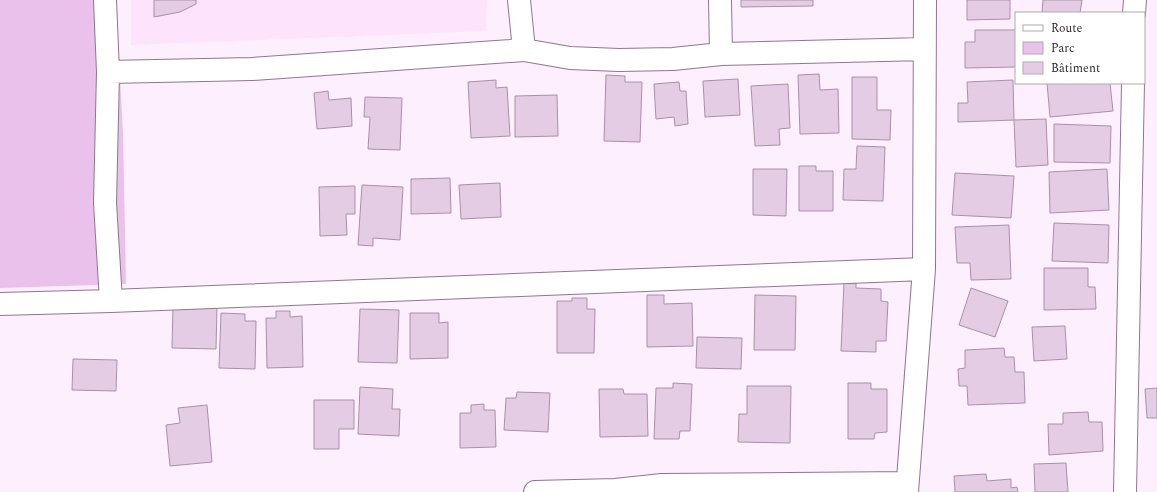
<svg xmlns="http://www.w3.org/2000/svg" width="1157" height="492" viewBox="0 0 1157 492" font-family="Spectral,serif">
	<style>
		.built { fill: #fde4fc }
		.green { fill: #eac1ea }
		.building { fill: #e5cce5; stroke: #a891a8 }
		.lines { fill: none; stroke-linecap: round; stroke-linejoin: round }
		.street-casing { stroke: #8e778e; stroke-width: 24 }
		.street { stroke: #fff; stroke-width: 22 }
	</style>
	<rect width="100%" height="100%" fill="#feeffe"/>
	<!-- built -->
	<path class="built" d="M 131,0 L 487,0 L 486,31 L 131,45 Z"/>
	<!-- green -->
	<path class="green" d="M 0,0 L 116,0 L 123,134 L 126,284 L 0,288 Z"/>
	<!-- building -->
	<path class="building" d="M 154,0 L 196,0 L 196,4 L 180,12 L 154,17 Z
		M 741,0 L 813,0 L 813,6 L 741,7 Z
		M 967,0 L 1010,0 L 1010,19 L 967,20 Z
		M 1043,0 L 1082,0 L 1080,13 L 1042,13 Z
		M 975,30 L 1016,30 L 1016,67 L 965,68 L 965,42 L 975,42 Z
		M 819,74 L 820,90 L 838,89 L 839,133 L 800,134 L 798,75 Z
		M 606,75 L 625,76 L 625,82 L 642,82 L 640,142 L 604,141 Z
		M 852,77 L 877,77 L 877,110 L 891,110 L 890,140 L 852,139 Z
		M 738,79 L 740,115 L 705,117 L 703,81 Z
		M 496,80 L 496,88 L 507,87 L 510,136 L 471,138 L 468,82 Z
		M 1013,80 L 1014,120 L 958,122 L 958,103 L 968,103 L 967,82 Z
		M 679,82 L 680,91 L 686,91 L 688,124 L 675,126 L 674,117 L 656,119 L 654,84 Z
		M 1047,83 L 1110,83 L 1113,111 L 1050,117 Z
		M 788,84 L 790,128 L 779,129 L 780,145 L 755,146 L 751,86 Z
		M 328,91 L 329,100 L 351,98 L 352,126 L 317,129 L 314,93 Z
		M 557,95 L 558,136 L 515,137 L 515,96 Z
		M 365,97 L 402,98 L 400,150 L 368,149 L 370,117 L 364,117 Z
		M 1046,119 L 1048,165 L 1016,167 L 1014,120 Z
		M 1054,124 L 1111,126 L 1110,163 L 1054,162 Z
		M 857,146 L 885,147 L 883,201 L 843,200 L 844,169 L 856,169 Z
		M 799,166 L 816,166 L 816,171 L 833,171 L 833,211 L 799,211 Z
		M 753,169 L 787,169 L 786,216 L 753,215 Z
		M 1107,169 L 1109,210 L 1050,213 L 1049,172 Z
		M 955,173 L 1014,176 L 1011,218 L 952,215 Z
		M 450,178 L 451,213 L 411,214 L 411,179 Z
		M 500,183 L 501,217 L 461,219 L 459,185 Z
		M 362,185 L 403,187 L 400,240 L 373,238 L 373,246 L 358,245 Z
		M 355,186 L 355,214 L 346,214 L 347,235 L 320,236 L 319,187 Z
		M 1054,223 L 1109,225 L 1108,263 L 1052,261 Z
		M 1009,225 L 1011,279 L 971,280 L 970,263 L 957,263 L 955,227 Z
		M 1044,268 L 1088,268 L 1088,287 L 1095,287 L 1096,309 L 1044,310 Z
		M 844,282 L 856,283 L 856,288 L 881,289 L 881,301 L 888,302 L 886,341 L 876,341 L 876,352 L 841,351 Z
		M 971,288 L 1008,301 L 995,337 L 959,325 Z
		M 647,295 L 664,295 L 664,304 L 692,303 L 693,346 L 647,347 Z
		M 755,295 L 796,296 L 795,350 L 754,350 Z
		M 572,298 L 587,298 L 587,309 L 595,309 L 594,353 L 557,353 L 557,301 L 572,301 Z
		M 173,305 L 217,306 L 216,349 L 172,348 Z
		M 360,309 L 399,310 L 397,363 L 358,362 Z
		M 276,311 L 290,311 L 290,317 L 302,316 L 303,367 L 267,368 L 266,318 L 276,318 Z
		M 221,313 L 245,314 L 245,321 L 256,321 L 255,369 L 219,368 Z
		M 410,313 L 439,313 L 439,323 L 448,322 L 448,358 L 410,359 Z
		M 1065,326 L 1067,359 L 1034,361 L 1032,327 Z
		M 697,337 L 742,338 L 741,369 L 696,368 Z
		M 1004,348 L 1005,357 L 1014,357 L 1015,372 L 1024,372 L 1025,403 L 968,405 L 967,386 L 959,386 L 958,369 L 965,368 L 965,350 Z
		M 73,359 L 117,360 L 116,391 L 72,390 Z
		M 673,383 L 692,384 L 690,431 L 680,431 L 679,439 L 654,439 L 656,388 L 673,388 Z
		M 848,383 L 871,383 L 871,389 L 887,389 L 887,432 L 875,433 L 874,439 L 848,439 Z
		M 747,386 L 791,386 L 790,443 L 738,442 L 739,414 L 747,414 Z
		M 360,387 L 393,389 L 392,409 L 400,409 L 399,436 L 358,434 Z
		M 1157,388 L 1157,418 L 1147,418 L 1145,389 Z
		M 599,389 L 623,389 L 624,394 L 647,394 L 648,436 L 600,437 Z
		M 517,392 L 550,393 L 548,432 L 504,430 L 506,398 L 516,398 Z
		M 314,400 L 354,400 L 354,429 L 339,429 L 339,449 L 314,449 Z
		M 484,404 L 484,410 L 495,410 L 496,447 L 460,448 L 460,413 L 471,413 L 471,405 Z
		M 207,405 L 212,462 L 170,466 L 166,425 L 180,423 L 178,408 Z
		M 1088,412 L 1089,422 L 1102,422 L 1103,451 L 1049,455 L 1048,424 L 1063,424 L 1063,413 Z
		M 1066,463 L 1068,492 L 1035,492 L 1034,464 Z
		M 986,474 L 987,481 L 1011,479 L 1011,488 L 1017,487 L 1018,492 L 955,492 L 954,476 Z"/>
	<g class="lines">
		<defs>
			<path id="street" d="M 105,0 L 108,72 L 105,203 L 111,301
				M 519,0 L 524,50
				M 720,0 L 721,54
				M 1134,13 L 1135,0
				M 108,72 L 252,69 L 524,50 L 570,58 L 619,60 L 673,59 L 721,54 L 924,49
				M 0,304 L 111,301 L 924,269
				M 535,492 L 615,490 L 662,485 L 907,483
				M 907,492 L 924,269 L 925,0
				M 1125,492 L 1133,83"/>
		</defs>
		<!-- street casing -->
		<use href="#street" class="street-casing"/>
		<!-- street -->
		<use href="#street" class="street"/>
	</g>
	<!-- legend -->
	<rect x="1015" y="12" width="130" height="72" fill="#ffffff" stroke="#ada9ad"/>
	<rect x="1023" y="25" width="20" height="6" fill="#ffffff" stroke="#ada9ad"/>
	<text x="1051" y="32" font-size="12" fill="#322932">Route</text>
	<rect x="1023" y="42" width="20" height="12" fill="#eac1ea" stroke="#ada9ad"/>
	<text x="1051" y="52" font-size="12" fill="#322932">Parc</text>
	<rect x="1023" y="62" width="20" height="12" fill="#e5cce5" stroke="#ada9ad"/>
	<text x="1051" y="72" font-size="12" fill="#322932">Bâtiment</text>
</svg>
